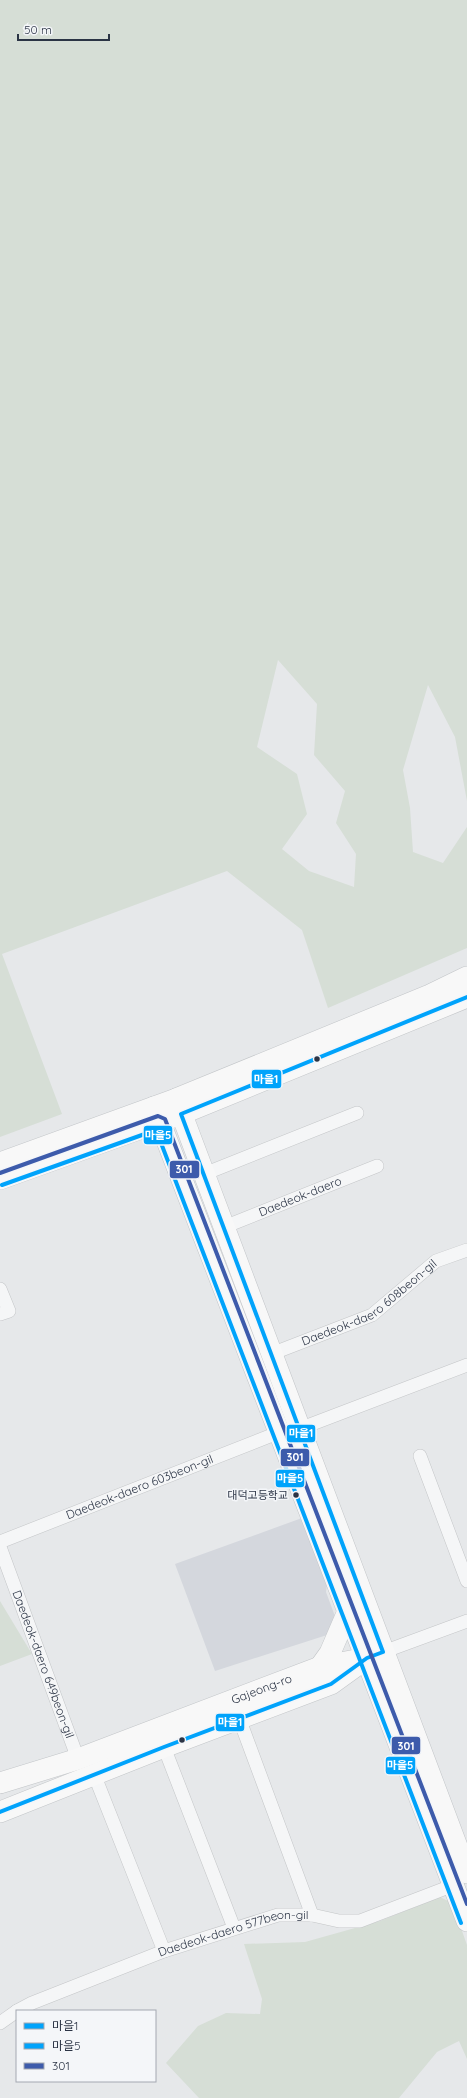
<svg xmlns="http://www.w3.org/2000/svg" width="467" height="2098" viewBox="0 0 467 2098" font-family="Quicksand,'Noto Sans KR',sans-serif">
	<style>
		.built { fill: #d4d7dd }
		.green { fill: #d6ded6; fill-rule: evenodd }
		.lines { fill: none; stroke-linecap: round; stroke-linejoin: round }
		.street-casing { stroke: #c4c6c8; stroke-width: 14 }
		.primary-casing { stroke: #c2c5c8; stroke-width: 22 }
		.street { stroke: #f5f6f7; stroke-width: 13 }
		.primary { stroke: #f8f8f8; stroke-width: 21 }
		.bus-1-casing { stroke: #f4f6f9; stroke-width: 7 }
		.bus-2-casing { stroke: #f4f6f9; stroke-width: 7 }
		.bus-3-casing { stroke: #f4f6f9; stroke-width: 7 }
		.bus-1 { stroke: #00a3fb; stroke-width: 4 }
		.bus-2 { stroke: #00a3fb; stroke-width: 4 }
		.bus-3 { stroke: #3d5bab; stroke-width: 4 }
		.bus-dot { fill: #2b3445; stroke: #f4f6f9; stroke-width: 1.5 }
		.labels { text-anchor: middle; stroke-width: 3; stroke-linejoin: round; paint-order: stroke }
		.bus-label { font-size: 11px; fill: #2b3445; stroke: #f4f6f9; text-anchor: end }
		.street-label { font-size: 12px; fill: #2b3445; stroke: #f4f6f9 }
		.line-badge { stroke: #f4f6f9; stroke-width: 1.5 }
		.badge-label { font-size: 11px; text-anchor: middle; font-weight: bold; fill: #fff }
	</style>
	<rect width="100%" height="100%" fill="#e6e8ea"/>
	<!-- built -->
	<path class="built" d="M 302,1518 L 327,1585 L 326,1592 L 336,1619 L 327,1635 L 215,1671 L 175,1564 Z"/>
	<!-- green -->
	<path class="green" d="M 0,0 L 467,0 L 467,801 L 455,737 L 428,685 L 403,770 L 410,808 L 413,852 L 443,863 L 467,827 L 467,948 L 328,1008 L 302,930 L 227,871 L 2,954 L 62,1114 L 0,1137 ZM 278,660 L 317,704 L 314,755 L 345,791 L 336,823 L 356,854 L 354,887 L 309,871 L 282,849 L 307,814 L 297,774 L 257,747 Z
		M 0,1601 L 32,1654 L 0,1666 Z
		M 440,1897 L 452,1903 L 467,1945 L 467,2059 L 459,2041 L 437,2052 L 399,2098 L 199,2098 L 166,2063 L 198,2026 L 226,2013 L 260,2014 L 262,1999 L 244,1944 L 305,1942 L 380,1921 Z"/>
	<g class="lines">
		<defs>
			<g id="street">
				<path d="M 204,1174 L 357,1113"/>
				<path id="s1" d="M 224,1227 L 377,1166"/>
				<path d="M 0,1289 L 9,1311 L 0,1314"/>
				<path id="s2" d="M 271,1354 L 372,1315 L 436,1261 L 467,1250"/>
				<path d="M 299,1429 L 467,1365"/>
				<path d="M 420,1456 L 467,1581"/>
				<path id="s3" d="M 0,1542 L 280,1432"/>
				<path id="s4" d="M 0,1547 L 78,1759"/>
				<path d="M 383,1652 L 467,1621"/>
				<path d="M 239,1718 L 312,1915"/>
				<path d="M 164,1747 L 234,1928"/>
				<path d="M 94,1774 L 164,1951"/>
				<path id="s5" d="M 17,2011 L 32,2003 L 164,1951 L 278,1915 L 312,1915 L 339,1921 L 360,1921 L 454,1885"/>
				<path d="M 0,2023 L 17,2011"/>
			</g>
			<g id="primary">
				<path d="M 176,1099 L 467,1873"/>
				<path d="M 154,1107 L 467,1921"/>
				<path d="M 0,1163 L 176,1099 L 430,995 L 467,977"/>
				<path d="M 0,1179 L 181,1114 L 467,997"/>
				<path d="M 320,1667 L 330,1653 L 349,1609"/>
				<path id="s6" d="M 0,1783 L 78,1759 L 320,1667 L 361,1659"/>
				<path d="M 0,1812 L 164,1747 L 331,1684 L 367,1658"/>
			</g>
		</defs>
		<!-- street casing -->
		<use href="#street" class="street-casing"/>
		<!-- primary casing -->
		<use href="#primary" class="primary-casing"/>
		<!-- street -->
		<use href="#street" class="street"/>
		<!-- primary -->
		<use href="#primary" class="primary"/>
		<defs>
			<path id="bus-1" d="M 0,1812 L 164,1747 L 331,1684 L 367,1658 L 383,1652 L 181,1114 L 467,997"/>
			<path id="bus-2" d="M 2,1185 L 156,1130 L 461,1923"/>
			<path id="bus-3" d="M 0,1173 L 158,1116 L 165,1119 L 467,1904"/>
		</defs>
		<!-- bus-1 casing -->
		<use href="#bus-1" class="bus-1-casing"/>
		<!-- bus-2 casing -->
		<use href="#bus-2" class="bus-2-casing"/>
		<!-- bus-3 casing -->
		<use href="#bus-3" class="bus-3-casing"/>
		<!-- bus-1 -->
		<use href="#bus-1" class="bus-1"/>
		<!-- bus-2 -->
		<use href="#bus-2" class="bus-2"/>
		<!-- bus-3 -->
		<use href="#bus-3" class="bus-3"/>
	</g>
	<!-- markers -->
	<g class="bus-dot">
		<circle cx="317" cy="1059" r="3.5"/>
		<circle cx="296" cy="1495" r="3.5"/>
		<circle cx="182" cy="1740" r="3.5"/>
	</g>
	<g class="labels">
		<!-- bus labels -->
		<g class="bus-label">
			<text x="288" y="1499">대덕고등학교</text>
		</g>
		<!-- street labels -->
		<g class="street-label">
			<text dy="4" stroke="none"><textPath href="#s1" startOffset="82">Daedeok-daero</textPath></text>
			<text dy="4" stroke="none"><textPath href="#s2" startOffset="112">Daedeok-daero 608beon-gil</textPath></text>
			<text dy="4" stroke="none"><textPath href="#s3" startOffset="150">Daedeok-daero 603beon-gil</textPath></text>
			<text dy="4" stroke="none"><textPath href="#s4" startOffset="125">Daedeok-daero 649beon-gil</textPath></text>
			<text dy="4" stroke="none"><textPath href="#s6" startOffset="278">Gajeong-ro</textPath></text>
			<text dy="4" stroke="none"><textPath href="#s5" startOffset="231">Daedeok-daero 577beon-gil</textPath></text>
		</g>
	</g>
	<g class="line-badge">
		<rect x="251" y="1069" width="31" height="20" rx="4" fill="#00a3fb"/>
		<rect x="143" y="1125" width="30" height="20" rx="4" fill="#00a3fb"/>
		<rect x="169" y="1160" width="31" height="19" rx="4" fill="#3d5bab"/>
		<rect x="286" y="1424" width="30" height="19" rx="4" fill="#00a3fb"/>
		<rect x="280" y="1448" width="30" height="19" rx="4" fill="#3d5bab"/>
		<rect x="275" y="1469" width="30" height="19" rx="4" fill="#00a3fb"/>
		<rect x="215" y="1713" width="30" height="19" rx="4" fill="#00a3fb"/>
		<rect x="391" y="1736" width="30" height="19" rx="4" fill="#3d5bab"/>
		<rect x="385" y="1756" width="31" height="19" rx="4" fill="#00a3fb"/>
	</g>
	<g class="badge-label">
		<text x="266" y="1083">마을1</text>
		<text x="158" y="1139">마을5</text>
		<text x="184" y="1173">301</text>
		<text x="301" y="1437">마을1</text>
		<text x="295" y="1461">301</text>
		<text x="290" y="1482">마을5</text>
		<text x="230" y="1726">마을1</text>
		<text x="406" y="1750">301</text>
		<text x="400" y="1769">마을5</text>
	</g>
	<!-- legend -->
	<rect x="16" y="2010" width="140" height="72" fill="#f4f6f9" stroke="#a4a8b1"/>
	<rect x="24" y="2023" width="20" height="6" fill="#00a3fb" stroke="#a4a8b1"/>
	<text x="52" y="2030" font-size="12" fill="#2b3445">마을1</text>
	<rect x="24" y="2043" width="20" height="6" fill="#00a3fb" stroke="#a4a8b1"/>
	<text x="52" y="2050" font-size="12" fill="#2b3445">마을5</text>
	<rect x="24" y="2063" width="20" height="6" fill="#3d5bab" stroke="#a4a8b1"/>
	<text x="52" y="2070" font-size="12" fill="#2b3445">301</text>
	<!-- scale -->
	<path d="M18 34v6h91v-6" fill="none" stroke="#2b3445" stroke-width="2"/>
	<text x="24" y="34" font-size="12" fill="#2b3445" stroke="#f4f6f9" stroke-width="3" paint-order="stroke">50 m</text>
</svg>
